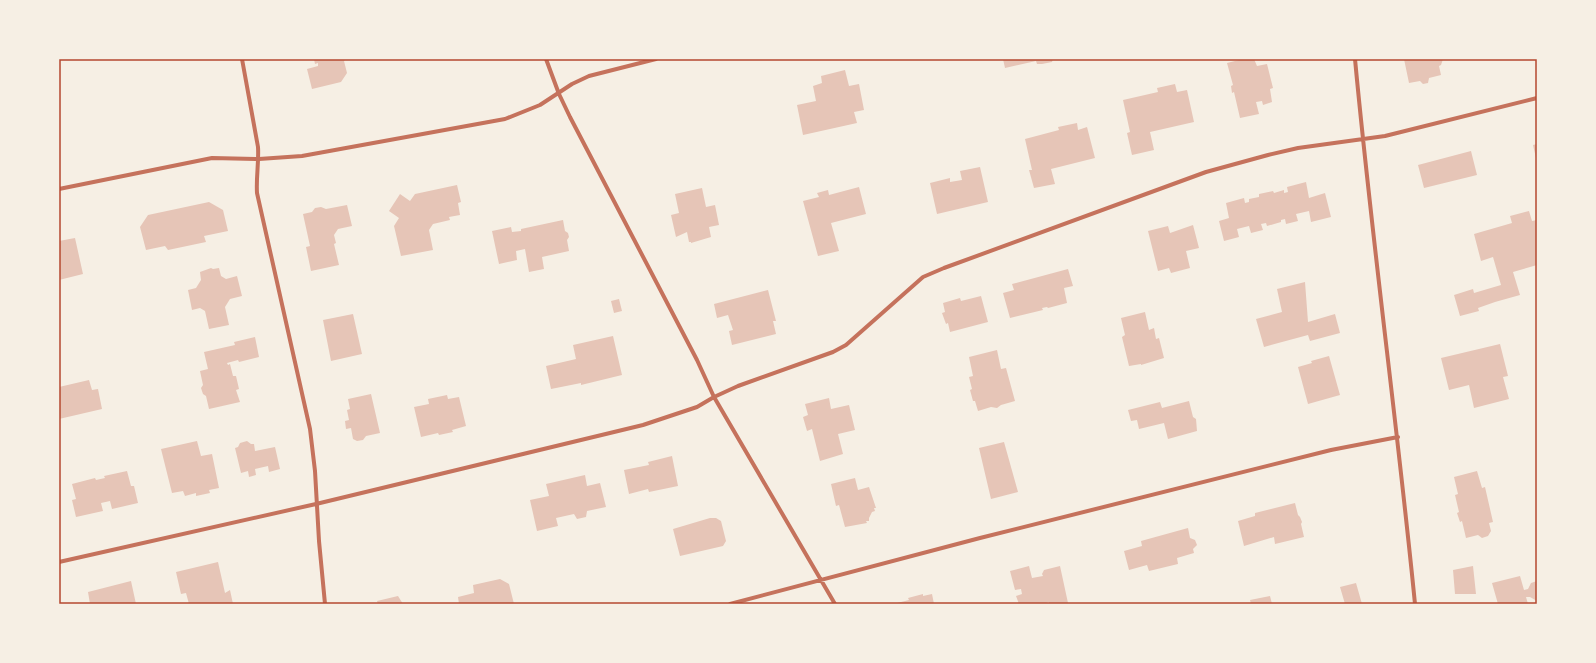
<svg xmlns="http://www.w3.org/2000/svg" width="1596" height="663" viewBox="0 0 1596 663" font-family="'Varela Round',sans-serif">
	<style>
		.building { fill: #e6c5b7 }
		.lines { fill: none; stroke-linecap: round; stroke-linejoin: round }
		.minor { stroke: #c5725c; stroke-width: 4 }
		.neatline { fill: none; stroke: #b5482f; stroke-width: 1.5 }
	</style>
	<rect width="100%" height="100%" fill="#f6efe4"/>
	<!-- building -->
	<path class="building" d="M 314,59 L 346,59 L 344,61 L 347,73 L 341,82 L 312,89 L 307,69 L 318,66 L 318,63 L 315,64 Z
		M 1003,59 L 1053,59 L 1052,62 L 1042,64 L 1037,64 L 1036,61 L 1005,68 Z
		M 1243,59 L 1254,59 L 1257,66 L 1267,64 L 1273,88 L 1270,89 L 1272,102 L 1263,105 L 1262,101 L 1256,102 L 1259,114 L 1240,118 L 1234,92 L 1232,93 L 1231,86 L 1233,85 L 1227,63 Z
		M 1404,59 L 1443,59 L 1441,65 L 1439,66 L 1441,75 L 1429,78 L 1428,83 L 1423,84 L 1420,81 L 1409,83 Z
		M 845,70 L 849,86 L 859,84 L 864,110 L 854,112 L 857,123 L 803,135 L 797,105 L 816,101 L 813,86 L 822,83 L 821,76 Z
		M 1175,84 L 1177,92 L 1187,90 L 1194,122 L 1150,132 L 1154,150 L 1132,155 L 1127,133 L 1130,132 L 1123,100 L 1158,92 L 1157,88 Z
		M 1077,123 L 1078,130 L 1087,127 L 1095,158 L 1051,169 L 1055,184 L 1034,188 L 1029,170 L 1032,170 L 1025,139 L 1059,130 L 1058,127 Z
		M 1537,144 L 1537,157 L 1536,158 L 1533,145 Z
		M 1471,151 L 1477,175 L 1424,188 L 1418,165 Z
		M 980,167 L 988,202 L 937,214 L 930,183 L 950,178 L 950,182 L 962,180 L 960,171 Z
		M 1306,182 L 1309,198 L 1325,193 L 1331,217 L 1311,222 L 1309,211 L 1296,214 L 1298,221 L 1286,224 L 1285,219 L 1281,220 L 1281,222 L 1267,226 L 1266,223 L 1261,224 L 1263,230 L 1251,233 L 1249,226 L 1237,229 L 1239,237 L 1224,241 L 1219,221 L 1229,218 L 1226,203 L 1244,198 L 1245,203 L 1249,202 L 1249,199 L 1259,197 L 1259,194 L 1273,191 L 1274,193 L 1284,190 L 1284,193 L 1288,192 L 1287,187 Z
		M 457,185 L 461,202 L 458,203 L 460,215 L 449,217 L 450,220 L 433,224 L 429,230 L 433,250 L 401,256 L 394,226 L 399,218 L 389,211 L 400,194 L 410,201 L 415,194 Z
		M 859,187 L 866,214 L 831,223 L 839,251 L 818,256 L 803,201 L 819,197 L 817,193 L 828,190 L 829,195 Z
		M 702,188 L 706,207 L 715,205 L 719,225 L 709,227 L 711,237 L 691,243 L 691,242 L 689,242 L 687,232 L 676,237 L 671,215 L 679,213 L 675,194 Z
		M 209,202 L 223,210 L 228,231 L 204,236 L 206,242 L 168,250 L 165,246 L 146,250 L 140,227 L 148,215 Z
		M 347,205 L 352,226 L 338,229 L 334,235 L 336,243 L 334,244 L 339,265 L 311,271 L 306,247 L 310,246 L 303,214 L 312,212 L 315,208 L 321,207 L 326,209 Z
		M 1529,211 L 1532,221 L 1537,220 L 1537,265 L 1513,272 L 1520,295 L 1495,302 L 1478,308 L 1479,311 L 1460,316 L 1454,295 L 1473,289 L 1474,293 L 1501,285 L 1493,257 L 1481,261 L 1474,234 L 1512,223 L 1510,216 Z
		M 563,220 L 565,231 L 568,233 L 569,237 L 567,240 L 569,251 L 542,257 L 544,269 L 529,272 L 525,249 L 516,251 L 517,260 L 499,264 L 492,231 L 511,227 L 512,232 L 521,231 L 521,229 Z
		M 1193,225 L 1199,248 L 1186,251 L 1190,268 L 1171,273 L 1169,268 L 1158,271 L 1148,231 L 1168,226 L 1170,233 Z
		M 75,238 L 83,274 L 59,280 L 59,241 Z
		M 211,268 L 213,269 L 219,268 L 221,276 L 226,279 L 237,276 L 242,296 L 230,299 L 225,307 L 229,325 L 209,329 L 205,311 L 200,308 L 192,310 L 188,290 L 196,288 L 201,280 L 200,272 Z
		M 1068,269 L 1073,286 L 1064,288 L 1067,303 L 1048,308 L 1047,307 L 1042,308 L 1043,310 L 1010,318 L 1003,293 L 1014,290 L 1012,284 Z
		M 1305,282 L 1308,322 L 1335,314 L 1340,333 L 1310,341 L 1308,335 L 1264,347 L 1256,319 L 1282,312 L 1277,289 Z
		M 768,290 L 776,321 L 773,321 L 776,334 L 732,345 L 729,331 L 733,330 L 728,315 L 717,318 L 714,304 Z
		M 981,296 L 988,322 L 950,332 L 948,323 L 946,324 L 942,313 L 945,312 L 943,303 L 960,298 L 961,301 Z
		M 619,299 L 622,311 L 614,313 L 611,301 Z
		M 1145,312 L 1149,330 L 1154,328 L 1156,339 L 1159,338 L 1164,358 L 1141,365 L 1141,364 L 1129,366 L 1122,337 L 1125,335 L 1121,318 Z
		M 353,314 L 362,354 L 331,361 L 323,320 Z
		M 613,336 L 622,375 L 581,385 L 581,383 L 551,389 L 546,366 L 576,359 L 573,345 Z
		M 255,337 L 259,357 L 239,362 L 238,360 L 227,363 L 228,365 L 230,364 L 233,376 L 236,376 L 239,389 L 236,390 L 240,402 L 209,409 L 206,396 L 203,394 L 201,388 L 203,385 L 200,371 L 208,369 L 204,352 L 235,345 L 234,342 Z
		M 1500,344 L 1508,376 L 1503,377 L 1509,399 L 1474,408 L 1469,385 L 1449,390 L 1441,358 Z
		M 997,350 L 1001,369 L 1006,368 L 1015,401 L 1001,405 L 997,408 L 991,407 L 978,411 L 975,401 L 973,401 L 970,390 L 972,389 L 969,377 L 973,376 L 969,357 Z
		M 1329,356 L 1340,395 L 1308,404 L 1298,367 L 1312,363 L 1311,361 Z
		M 89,380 L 92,390 L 98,389 L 102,409 L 59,419 L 59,387 Z
		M 371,394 L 380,433 L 366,436 L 363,440 L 357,441 L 353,439 L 351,428 L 346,429 L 345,421 L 349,420 L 347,410 L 350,409 L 348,399 Z
		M 447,395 L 448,399 L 459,397 L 466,426 L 452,430 L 453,432 L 439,435 L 438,433 L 421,437 L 414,407 L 429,404 L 428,399 Z
		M 829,398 L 831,409 L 849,405 L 855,430 L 838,434 L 843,454 L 820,461 L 812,429 L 807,431 L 803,417 L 808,415 L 805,404 Z
		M 1189,401 L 1193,417 L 1196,419 L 1197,431 L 1168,439 L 1164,423 L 1139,429 L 1137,420 L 1131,421 L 1128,410 L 1160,402 L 1162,408 Z
		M 197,441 L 201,456 L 212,454 L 219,488 L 209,490 L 210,493 L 196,496 L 196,493 L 185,496 L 183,491 L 172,493 L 161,449 Z
		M 247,441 L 251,444 L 254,444 L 255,451 L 275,447 L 280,469 L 269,472 L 268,466 L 255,469 L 256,475 L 249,477 L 248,471 L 241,473 L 235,448 L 238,447 L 240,443 Z
		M 1004,442 L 1018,492 L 991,499 L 979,448 Z
		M 672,456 L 678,486 L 649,492 L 648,489 L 629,494 L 624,470 L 649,465 L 648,462 Z
		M 127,471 L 131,486 L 134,486 L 138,503 L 112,509 L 110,501 L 101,503 L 103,511 L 76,517 L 72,500 L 76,499 L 72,484 L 95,478 L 96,480 L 105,478 L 104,476 Z
		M 1477,471 L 1482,488 L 1485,487 L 1493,522 L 1489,523 L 1491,531 L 1488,536 L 1482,538 L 1478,535 L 1466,538 L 1462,521 L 1460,522 L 1457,513 L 1459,512 L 1455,495 L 1458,494 L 1454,477 Z
		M 585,475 L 587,486 L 600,483 L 606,507 L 587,511 L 586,517 L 577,519 L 574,514 L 556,518 L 558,526 L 537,531 L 530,500 L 549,496 L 546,484 Z
		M 855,478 L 858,490 L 869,487 L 876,508 L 874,508 L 875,511 L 872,512 L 869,518 L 869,521 L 866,521 L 867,523 L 845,527 L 839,505 L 836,506 L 831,484 Z
		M 1295,503 L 1298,515 L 1300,517 L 1302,522 L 1301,524 L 1304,537 L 1275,544 L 1274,537 L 1244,546 L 1238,521 L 1255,516 L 1255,513 Z
		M 710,518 L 716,518 L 721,521 L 726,541 L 723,546 L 680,556 L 673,529 Z
		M 1188,528 L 1190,538 L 1195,540 L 1197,545 L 1193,549 L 1194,553 L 1177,558 L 1178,564 L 1149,571 L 1147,565 L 1129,570 L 1124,551 L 1142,546 L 1141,541 Z
		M 218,562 L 225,593 L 230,590 L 233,604 L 189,604 L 186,593 L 181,594 L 176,572 Z
		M 1029,566 L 1032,578 L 1043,576 L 1042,574 L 1044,570 L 1060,566 L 1068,603 L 1064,604 L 1049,604 L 1049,602 L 1043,604 L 1019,604 L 1016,596 L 1022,594 L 1021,589 L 1015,590 L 1010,571 Z
		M 1473,566 L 1476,594 L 1455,594 L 1453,570 Z
		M 1520,576 L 1524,590 L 1528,589 L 1531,583 L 1537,581 L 1537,601 L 1530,597 L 1526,597 L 1528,604 L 1498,604 L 1492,583 Z
		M 500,579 L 509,584 L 514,604 L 459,604 L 458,597 L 474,593 L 473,585 Z
		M 131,581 L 136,604 L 90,604 L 88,592 Z
		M 1356,583 L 1362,604 L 1345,604 L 1340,587 Z
		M 923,594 L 923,596 L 932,594 L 934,604 L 898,604 L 897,603 L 909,600 L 908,598 Z
		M 398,596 L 403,604 L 378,604 L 377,601 Z
		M 1270,596 L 1272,604 L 1251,604 L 1250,600 Z"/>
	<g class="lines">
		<!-- minor -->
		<path class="minor" d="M 242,59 L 258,147 C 259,162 256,177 257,193 L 310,429 L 315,471 L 319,541 L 325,604
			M 546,59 L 559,94 L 570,117 L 697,360 L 714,397 L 835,604
			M 1355,59 C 1372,241 1397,422 1415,604
			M 59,189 L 212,158 L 259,159 L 302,156 L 505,119 L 540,105 L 572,84 L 589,76 L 656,59
			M 59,562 L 316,504 L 643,425 L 697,407 L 714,397 L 738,386 L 833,352 L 846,345 L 923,277 L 944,268 L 1206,172 L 1268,155 L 1298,148 L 1385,136 L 1537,98
			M 730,604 L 980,538 L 1331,450 L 1398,437"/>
	</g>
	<!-- border -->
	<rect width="1596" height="663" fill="none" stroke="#f6efe4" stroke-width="120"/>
	<rect x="60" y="60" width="1476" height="543" class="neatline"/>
</svg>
